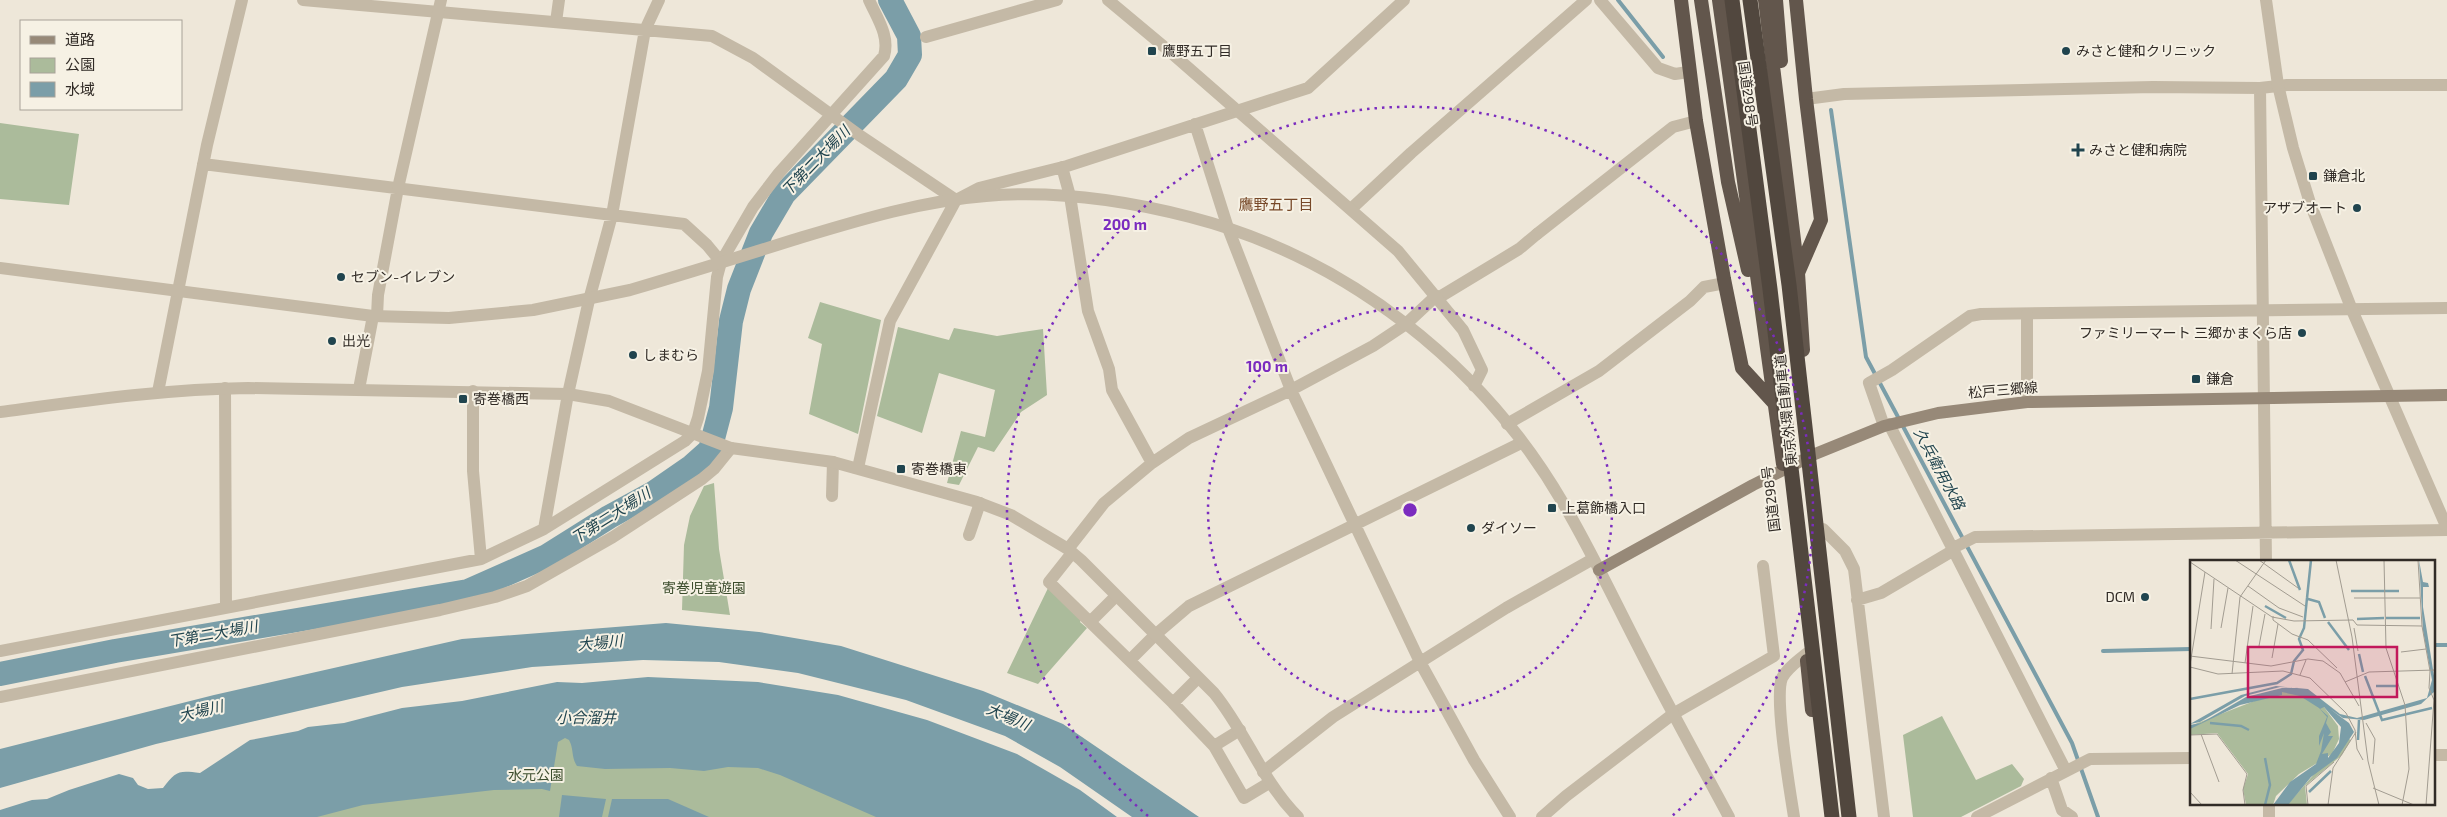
<svg xmlns="http://www.w3.org/2000/svg" width="2447" height="817" viewBox="0 0 2447 817" font-family="'Exo 2','Noto Sans JP',sans-serif">
	<style>
		.green { fill: #abbb9b }
		.water { fill: #7b9ea8 }
		.lines { fill: none; stroke-linecap: round; stroke-linejoin: round }
		.stream { stroke: #7b9ea8; stroke-width: 4 }
		.river { stroke: #7b9ea8; stroke-width: 24 }
		.minor { stroke: #c4b9a6; stroke-width: 12 }
		.tertiary { stroke: #c4b9a6; stroke-width: 12 }
		.secondary { stroke: #978978; stroke-width: 12 }
		.trunk { stroke: #62564c; stroke-width: 14 }
		.motorway-bridge { stroke: #51473e; stroke-width: 15 }
		.ring { fill: none; stroke: #7b2cbf; stroke-width: 2.5; stroke-dasharray: 2.5 5 }
		.poi-dot { fill: #20444e; stroke: #f6f1e4; stroke-width: 2 }
		.labels { text-anchor: middle; stroke-width: 4; stroke-linejoin: round; paint-order: stroke }
		.poi-label { font-size: 14px; fill: #312b26; stroke: #f6f1e4; text-anchor: start }
		.street-label { font-size: 14px; fill: #312b26; stroke: #f6f1e4 }
		.park-label { font-size: 14px; fill: #3c4d2d; stroke: #f6f1e4 }
		.water-label { font-size: 15px; font-style: italic; fill: #20444e; stroke: #f6f1e4 }
		.neighbourhood-label { font-size: 15px; fill: #774828; stroke: #f6f1e4 }
		.inset-river { fill: none; stroke: #7b9ea8; stroke-width: 2.5 }
		.inset-road { fill: none; stroke: #a29c91; stroke-width: 1 }
		.view { fill: #c2185b; fill-opacity: 0.15; stroke: #c2185b; stroke-width: 2.5 }
		.inset-edge { fill: none; stroke: #312b26; stroke-width: 2.5 }
		.centre { fill: #7b2cbf; stroke: #f6f1e4; stroke-width: 2.5 }
		.ring-label { font-size: 15px; text-anchor: middle; font-weight: bold; fill: #7b2cbf; stroke: #f6f1e4; stroke-width: 4; stroke-linejoin: round; paint-order: stroke }
	</style>
	<rect width="100%" height="100%" fill="#eee7d9"/>
	<!-- green -->
	<path class="green" d="M 0,123 L 79,134 L 69,205 L 0,199 Z
		M 820,302 L 881,320 L 858,434 L 809,414 L 822,344 L 808,338 Z
		M 898,327 L 949,340 L 954,328 L 997,336 L 1043,329 L 1047,395 L 1021,412 L 994,452 L 978,447 L 959,485 L 947,483 L 961,431 L 985,437 L 995,390 L 939,373 L 922,433 L 877,416 Z
		M 714,483 L 719,549 L 730,615 L 682,610 L 684,545 L 690,516 L 704,486 Z
		M 1049,586 L 1083,615 L 1080,622 L 1087,628 L 1038,684 L 1007,673 Z
		M 1942,716 L 1976,780 L 2012,764 L 2024,779 L 2021,786 L 1961,817 L 1913,817 L 1903,735 Z
		M 524,732 L 758,745 L 927,817 L 230,817 Z"/>
	<!-- water -->
	<path class="water" d="M 666,623 L 759,632 L 841,646 L 983,691 L 1063,724 L 1199,817 L 1132,817 L 1060,767 L 1005,736 L 906,700 L 798,673 L 719,662 L 643,660 L 532,667 L 402,687 L 156,744 L 0,788 L 0,749 L 214,695 L 462,639 Z
		M 648,677 L 758,682 L 838,695 L 927,720 L 1017,754 L 1080,790 L 1117,817 L 876,817 L 780,775 L 758,768 L 728,767 L 704,771 L 670,768 L 605,769 L 577,766 C 571,757 574,749 569,740 L 565,738 L 558,742 L 550,791 L 542,789 L 494,790 L 363,805 L 317,817 L 0,817 L 0,810 L 32,800 L 47,799 L 69,790 L 119,774 L 133,778 L 138,785 L 148,789 L 163,788 C 176,771 178,770 200,773 L 250,740 L 298,731 L 308,727 L 344,723 L 402,708 L 462,701 L 557,682 L 582,683 Z
		M 562,795 L 606,799 L 602,817 L 559,817 Z
		M 612,799 L 668,799 L 709,817 L 608,817 Z"/>
	<g class="lines">
		<!-- stream -->
		<path class="stream" d="M 1618,0 L 1663,57
			M 1831,110 L 1866,357 L 2072,743 L 2098,817
			M 2433,645 L 2447,645
			M 2103,651 L 2191,649"/>
		<!-- river -->
		<path class="river" d="M 0,674 L 115,651 L 468,591 L 547,556 L 609,517 L 653,493 L 692,466 L 710,450 L 721,408 L 731,321 L 739,289 L 761,233 L 784,194 L 896,79 L 910,55 L 909,36 L 890,0"/>
		<!-- minor -->
		<path class="minor" d="M 303,0 L 712,36 L 753,58 L 859,135 L 956,200 L 979,188 L 1067,166 L 1308,88 L 1404,0
			M 1600,0 L 1658,68 L 1675,74 L 1688,72
			M 556,22 L 559,0
			M 926,37 L 1057,0
			M 2260,88 L 2266,561
			M 1806,99 L 1844,94 L 2153,87 L 2260,88 L 2287,85 L 2447,85
			M 1195,124 L 1228,228 L 1291,390 L 1420,662 L 1474,760 L 1510,817
			M 203,164 L 684,224 L 707,245 L 721,262
			M 1062,167 L 1070,196 L 1088,311 L 1109,369 L 1112,390 L 1152,463
			M 1351,209 L 1411,153 L 1586,0
			M 1438,298 L 1519,249 L 1537,234
			M 377,316 L 378,295 L 398,188
			M 225,388 L 226,608
			M 359,389 L 373,316
			M 473,391 L 473,471 L 481,559
			M 158,392 L 207,145 L 242,0
			M 1507,424 L 1599,371 L 1690,301 L 1704,287 L 1725,283
			M 1889,424 L 2066,771
			M 1884,426 L 1869,383 L 1892,370 L 1970,316 L 1981,314 L 2447,308
			M 832,496 L 833,462
			M 544,529 L 568,394 L 589,300 L 612,215 L 645,30 L 659,0
			M 1823,529 L 1845,551 L 1854,569 L 1884,817
			M 969,535 L 980,503
			M 1953,548 L 1975,537 L 2447,530
			M 1068,549 L 1104,503 L 1152,463 L 1189,438 L 1291,390 L 1373,346 L 1406,324 L 1436,296
			M 1072,553 L 1049,582 L 1173,703 L 1198,678
			M 1857,600 L 1881,593 L 1954,550
			M 1091,621 L 1116,596
			M 0,651 L 481,559 L 544,529 L 685,441 L 693,433 L 698,418 L 708,371 L 717,277 L 721,262 L 753,207 L 779,173 L 884,56 C 890,36 877,18 869,0
			M 1130,660 L 1155,635 L 1189,606 L 1521,443
			M 0,697 L 440,610 L 495,597 L 527,586 L 613,537 L 702,479 L 714,469 L 731,448
			M 1173,703 L 1214,746 L 1244,798 L 1269,783
			M 1214,746 L 1240,730
			M 2433,755 L 2447,755
			M 1263,772 L 1333,717 L 1506,608 L 1593,559
			M 2051,778 L 2062,810 L 2072,817
			M 2269,803 L 2269,817
			M 1542,817 L 1566,796 L 1673,714 L 1774,656 L 1763,566
			M 1794,817 C 1790,791 1774,698 1782,678 C 1787,668 1798,661 1806,654
			M 1977,817 L 2090,759 L 2191,758"/>
		<!-- tertiary -->
		<path class="tertiary" d="M 1108,0 L 1168,50 L 1398,251 L 1463,330 L 1482,370 L 1474,386
			M 2266,0 L 2278,85 L 2293,148 L 2310,203 L 2352,310 L 2447,528
			M 398,188 L 441,0
			M 1537,234 L 1673,127 L 1696,121
			M 0,268 L 373,316 L 409,317 L 449,318 L 533,310 L 630,290 C 684,274 739,257 793,240 C 856,221 920,201 986,196 C 1054,190 1124,200 1190,217 C 1346,257 1482,364 1563,503 C 1592,552 1616,604 1642,654 C 1670,709 1700,763 1729,817
			M 2027,314 L 2027,402
			M 0,412 C 83,401 165,389 248,388 L 568,394 L 609,401 L 731,448 L 833,462 L 977,502 L 1011,515 L 1068,549 L 1081,560 L 1214,693 C 1246,732 1262,781 1298,817
			M 858,468 L 890,321 L 956,200"/>
		<!-- secondary -->
		<path class="secondary" d="M 1599,570 L 1753,485 L 1815,454 L 1884,426 L 1938,413 L 2027,402 L 2447,395"/>
		<!-- trunk -->
		<path class="trunk" d="M 1681,0 L 1696,121 L 1724,279 L 1742,368 L 1775,404
			M 1701,0 L 1728,182 L 1748,270
			M 1719,0 L 1783,464
			M 1765,0 L 1798,273 L 1803,350
			M 1776,0 L 1781,61
			M 1796,0 L 1806,99 L 1821,220 L 1798,273
			M 1807,661 L 1812,710"/>
		<!-- motorway-bridge -->
		<path class="motorway-bridge" d="M 1732,0 L 1770,289 L 1832,817
			M 1750,0 L 1789,285 L 1849,817"/>
	</g>
	<!-- distance rings -->
	<g class="ring">
		<circle cx="1410" cy="510" r="202"/>
		<path d="M1148 816A403 403 0 1 1 1672 816"/>
	</g>
	<!-- markers -->
	<g class="poi-dot">
		<rect x="1147" y="46" width="10" height="10" rx="2.5"/>
		<circle cx="2066" cy="51" r="5"/>
		<path d="M2075.5 142.5h5v5h5v5h-5v5h-5v-5h-5v-5h5z"/>
		<rect x="2308" y="171" width="10" height="10" rx="2.5"/>
		<circle cx="2357" cy="208" r="5"/>
		<circle cx="341" cy="277" r="5"/>
		<circle cx="2302" cy="333" r="5"/>
		<circle cx="332" cy="341" r="5"/>
		<circle cx="633" cy="355" r="5"/>
		<rect x="2191" y="374" width="10" height="10" rx="2.5"/>
		<rect x="458" y="394" width="10" height="10" rx="2.5"/>
		<rect x="896" y="464" width="10" height="10" rx="2.5"/>
		<rect x="1547" y="503" width="10" height="10" rx="2.5"/>
		<circle cx="1471" cy="528" r="5"/>
		<circle cx="2145" cy="597" r="5"/>
	</g>
	<g class="labels">
		<!-- poi labels -->
		<g class="poi-label">
			<text x="1162" y="56">鷹野五丁目</text>
			<text x="2076" y="56">みさと健和クリニック</text>
			<text x="2089" y="155">みさと健和病院</text>
			<text x="2323" y="181">鎌倉北</text>
			<text x="2347" y="213" text-anchor="end">アザブオート</text>
			<text x="351" y="282">セブン-イレブン</text>
			<text x="2292" y="338" text-anchor="end">ファミリーマート 三郷かまくら店</text>
			<text x="342" y="346">出光</text>
			<text x="643" y="360">しまむら</text>
			<text x="2206" y="384">鎌倉</text>
			<text x="473" y="404">寄巻橋西</text>
			<text x="911" y="474">寄巻橋東</text>
			<text x="1562" y="513">上葛飾橋入口</text>
			<text x="1481" y="533">ダイソー</text>
			<text x="2135" y="602" text-anchor="end">DCM</text>
		</g>
		<!-- street labels -->
		<g class="street-label">
			<text transform="translate(1748 94) rotate(82)" y="5">国道298号</text>
			<text transform="translate(2003 390) rotate(-5)" y="5">松戸三郷線</text>
			<text transform="translate(1786 410) rotate(-96)" y="5">東京外環自動車道</text>
			<text transform="translate(1771 499) rotate(-97)" y="5">国道298号</text>
		</g>
		<!-- park labels -->
		<g class="park-label">
			<text x="704" y="593">寄巻児童遊園</text>
			<text x="536" y="780">水元公園</text>
		</g>
		<!-- water labels -->
		<g class="water-label">
			<text transform="translate(816 161) rotate(-46)" y="5">下第二大場川</text>
			<text transform="translate(1939 469) rotate(62)" y="5">久兵衛用水路</text>
			<text transform="translate(611 516) rotate(-32)" y="5">下第二大場川</text>
			<text transform="translate(213 634) rotate(-10)" y="5">下第二大場川</text>
			<text transform="translate(600 643) rotate(-5)" y="5">大場川</text>
			<text transform="translate(201 711) rotate(-13)" y="5">大場川</text>
			<text transform="translate(1008 717) rotate(23)" y="5">大場川</text>
			<text x="586" y="723">小合溜井</text>
		</g>
		<!-- neighbourhood labels -->
		<g class="neighbourhood-label">
			<text x="1276" y="210">鷹野五丁目</text>
		</g>
	</g>
	<!-- overview -->
	<g transform="translate(2190 560)">
		<rect width="245" height="245" fill="#eee7d9"/>
		<path d="M 90,131 L 104,132 L 134,147 L 148,166 L 149,179 L 142,194 L 109,214 L 86,236 L 83,245 L 56,245 L 53,229 L 58,214 L 27,173 L 0,175 L 0,166 ZM 157,178 L 161,180 L 152,195 L 115,226 L 117,245 L 97,245 L 126,212 L 146,198 Z" fill="#abbb9b"/>
		<path d="M 229,0 L 233,22 L 238,23 L 239,27 L 233,27 L 233,47 L 245,122 L 244,132 L 231,144 L 174,160 L 153,158 L 140,149 L 159,163 L 164,172 L 147,198 L 121,217 L 98,245 L 83,245 L 100,222 L 126,204 L 131,191 L 134,173 L 129,186 L 129,176 L 137,157 L 129,148 L 110,136 L 92,132 L 92,135 L 50,145 L 0,169 L 0,165 L 11,163 L 56,137 L 92,128 L 109,128 L 90,127 L 55,136 L 10,162 L 0,164 L 51,135 L 86,126 L 118,129 L 150,154 L 167,158 L 237,138 L 242,120 L 233,71 ZM 134,147 L 151,167 L 149,183 L 138,198 L 138,193 L 132,194 L 143,176 L 138,176 L 141,172 L 136,163 L 138,156 L 130,149 Z" fill="#7b9ea8" fill-rule="evenodd"/>
		<path class="inset-river" d="M 99,0 L 110,30M 161,31 L 209,31M 117,38 L 121,0M 118,39 L 129,42 L 135,58M 75,46 L 96,58M 196,58 L 230,58M 167,59 L 194,58M 138,62 L 159,90M 169,94 L 173,112M 175,116 L 192,160 L 242,148M 186,126 L 208,126M 0,139 L 87,123 L 101,114 L 104,101 L 113,90 L 109,79 L 114,68 L 117,38M 20,163 L 51,166 L 59,170M 168,180 L 169,160M 119,232 L 141,211M 75,245 L 80,225 L 75,198"/>
		<path class="inset-road" d="M 45,0 L 115,46M 69,0 L 108,28M 146,0 L 162,77 L 178,201 L 189,245M 194,0 L 196,88 L 215,145 L 219,209 L 212,245M 228,0 L 232,66 L 240,111 L 239,128 L 244,140 L 236,245M 0,2 L 82,57 L 104,61 L 163,60M 58,26 L 89,48 L 113,57M 164,38 L 230,38M 83,56 L 83,60 L 102,74 L 118,80 L 147,108M 163,60 L 167,65 L 232,66M 31,68 L 38,28M 164,68 L 168,91M 21,69 L 24,19M 69,86 L 75,54M 211,92 L 236,89M 0,96 L 81,106 L 118,99 L 133,101 L 150,113 L 169,146M 82,98 L 88,64M 55,103 L 63,46M 0,105 L 15,12M 0,107 L 28,114 L 93,111 L 120,118 L 156,153 L 165,170 L 167,189 L 173,200M 42,114 L 50,37 L 76,0M 110,115 L 116,100M 155,122 L 179,112 L 245,110M 176,163 L 185,179 L 183,204M 11,174 L 29,222M 0,175 L 27,174 L 57,214 L 53,230 L 55,245M 183,228 L 224,245M 0,232 L 12,245M 118,245 L 116,226 L 144,202M 138,245 L 143,208 L 166,172"/>
		<path class="view" d="M 58,87 L 207,87 L 207,137 L 58,137 Z"/>
		<rect width="245" height="245" class="inset-edge"/>
	</g>
	<circle cx="1410" cy="510" r="8" class="centre"/>
	<g class="ring-label">
		<text x="1125" y="230">200 m</text>
		<text x="1267" y="372">100 m</text>
	</g>
	<!-- legend -->
	<rect x="20" y="20" width="162" height="90" fill="#f6f1e4" stroke="#a7a298"/>
	<rect x="30" y="36" width="25" height="8" fill="#978978" stroke="#a7a298"/>
	<text x="65" y="45" font-size="15" fill="#312b26">道路</text>
	<rect x="30" y="58" width="25" height="15" fill="#abbb9b" stroke="#a7a298"/>
	<text x="65" y="70" font-size="15" fill="#312b26">公園</text>
	<rect x="30" y="82" width="25" height="15" fill="#7b9ea8" stroke="#a7a298"/>
	<text x="65" y="95" font-size="15" fill="#312b26">水域</text>
</svg>
